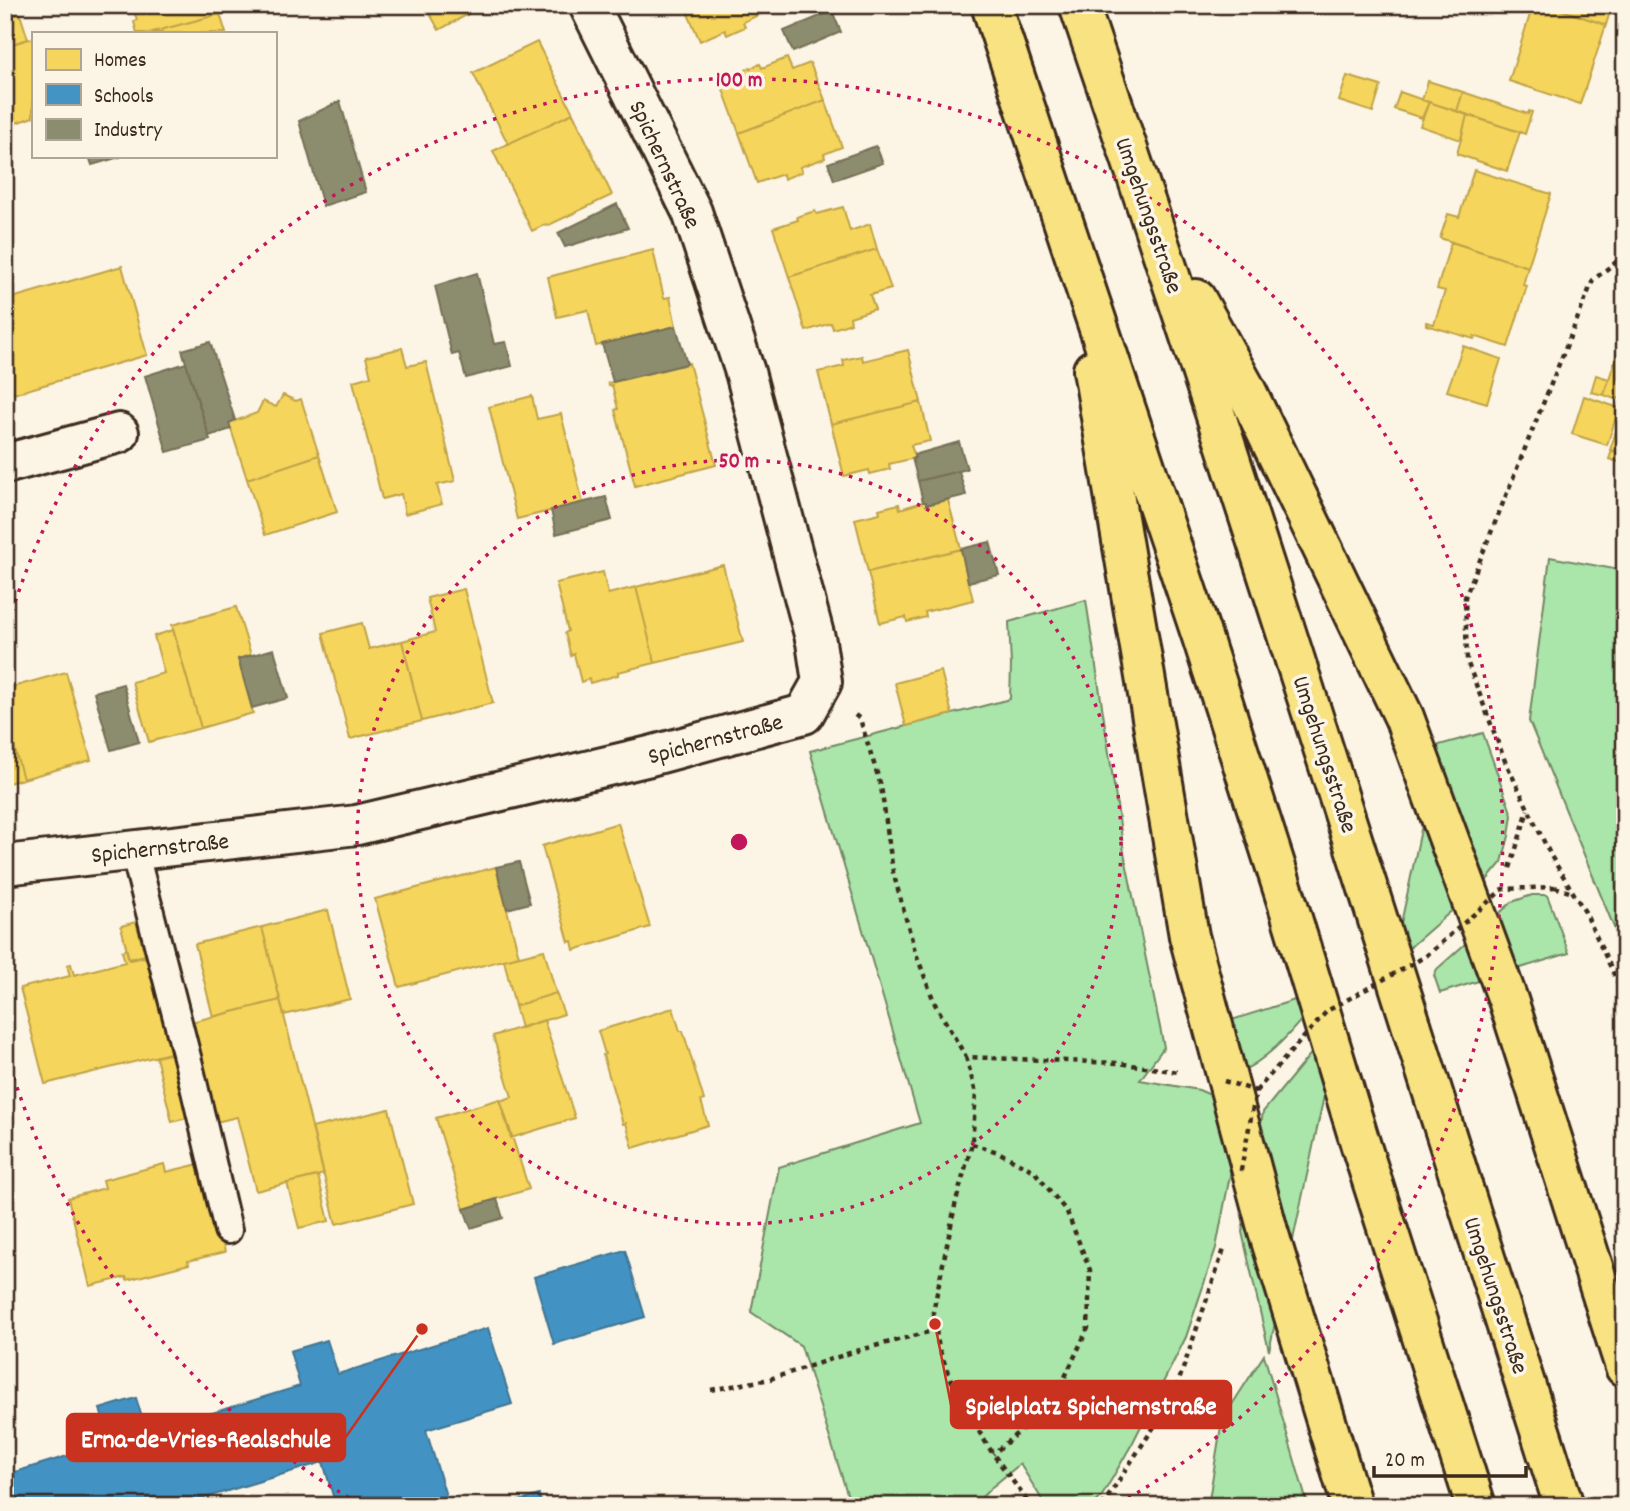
<svg xmlns="http://www.w3.org/2000/svg" width="1630" height="1511" viewBox="0 0 1630 1511" font-family="Dekko,sans-serif">
	<style>
		.green { fill: #aae5aa; stroke: #728864; stroke-width: 2 }
		.homes { fill: #f6d55c; stroke: #bea249; stroke-width: 2 }
		.schools { fill: #4393c3; stroke: #417492; stroke-width: 2 }
		.industry { fill: #8c8c6e; stroke: #746f56; stroke-width: 2 }
		.lines { fill: none; stroke-linecap: round; stroke-linejoin: round }
		.lane-casing { stroke: #3b2a1e; stroke-width: 32 }
		.street-casing { stroke: #3b2a1e; stroke-width: 44 }
		.highway-casing { stroke: #3b2a1e; stroke-width: 44 }
		.path { stroke: #3b2a1e; stroke-width: 4.5; stroke-dasharray: 5 5; stroke-linecap: butt }
		.lane { stroke: #fcf5e5; stroke-width: 26 }
		.street { stroke: #fcf5e5; stroke-width: 38 }
		.highway { stroke: #f8e281; stroke-width: 38 }
		.path-bridge { stroke: #3b2a1e; stroke-width: 4.5; stroke-dasharray: 5 5; stroke-linecap: butt }
		.ring { fill: none; stroke: #c2185b; stroke-width: 3.5; stroke-dasharray: 3.5 7 }
		.labels { text-anchor: middle; stroke-width: 7; stroke-linejoin: round; paint-order: stroke }
		.street-label { font-size: 24px; fill: #3b2a1e; stroke: #fcf5e5 }
		.centre { fill: #c2185b; stroke: #fcf5e5; stroke-width: 3.5 }
		.ring-label { font-size: 21px; text-anchor: middle; font-weight: bold; fill: #c2185b; stroke: #fcf5e5; stroke-width: 7; stroke-linejoin: round; paint-order: stroke }
		.leader { fill: none; stroke: #c8321e; stroke-width: 2.5 }
		.callout-dot { fill: #c8321e; stroke: #fcf5e5; stroke-width: 2.5 }
		.callout { fill: #c8321e; stroke: #c8321e; stroke-width: 2.5 }
		.callout-label { font-size: 26px; text-anchor: middle; font-weight: bold; fill: #fff }
	</style>
	<rect width="100%" height="100%" fill="#fcf5e5"/>
	<filter id="ink" filterUnits="userSpaceOnUse"><feTurbulence type="fractalNoise" baseFrequency=".0143" numOctaves="2"/><feDisplacementMap in="SourceGraphic" scale="14" xChannelSelector="R" yChannelSelector="G"/><feConvolveMatrix kernelMatrix="1 2 1 2 8 2 1 2 1" color-interpolation-filters="sRGB"/></filter>
	<g filter="url(#ink)">
		<!-- green -->
		<path class="green" d="M 1550,557 L 1625,571 L 1625,954 L 1529,721 Z
			M 1086,600 L 1124,852 L 1164,1047 L 1140,1080 L 1199,1090 L 1224,1101 L 1236,1144 L 1216,1248 L 1186,1337 L 1132,1444 L 1102,1496 L 1093,1506 L 1046,1506 L 1020,1464 L 992,1487 L 973,1506 L 851,1506 L 801,1346 L 751,1312 L 779,1167 L 920,1123 L 810,751 L 1010,699 L 1011,665 L 1009,622 Z
			M 1483,733 L 1512,815 L 1509,836 L 1502,862 L 1487,880 L 1409,948 L 1396,947 L 1439,745 Z
			M 1532,895 L 1547,895 L 1569,953 L 1440,993 L 1434,975 L 1437,969 L 1512,902 Z
			M 1320,992 C 1305,1020 1264,1066 1233,1074 L 1197,1031 Z
			M 1338,1031 L 1269,1351 L 1242,1232 L 1263,1112 L 1313,1051 Z
			M 1264,1355 L 1308,1506 L 1208,1506 L 1222,1420 Z"/>
		<!-- homes -->
		<path class="homes" d="M 132,5 L 218,5 L 220,14 L 149,33 L 137,33 L 134,22 L 137,20 Z
			M 425,5 L 485,5 L 439,30 Z
			M 684,5 L 764,5 L 767,11 L 743,22 L 745,27 L 727,35 L 725,30 L 700,41 Z
			M 1533,5 L 1547,5 L 1606,25 L 1580,104 L 1509,81 Z
			M 1547,5 L 1612,5 L 1606,25 Z
			M 20,14 L 28,39 L 5,46 L 5,18 Z
			M 220,14 L 226,33 L 149,33 Z
			M 33,38 L 33,117 L 16,123 L 5,86 L 5,46 Z
			M 537,42 L 573,113 L 508,144 L 473,73 Z
			M 787,58 L 792,70 L 810,63 L 825,100 L 739,133 L 721,84 L 744,75 L 743,71 L 760,64 L 762,68 Z
			M 1347,76 L 1381,86 L 1373,112 L 1339,101 Z
			M 1428,81 L 1463,92 L 1457,111 L 1422,100 Z
			M 5,86 L 16,123 L 5,126 Z
			M 1400,92 L 1429,102 L 1422,118 L 1394,109 Z
			M 1463,92 L 1528,114 L 1529,111 L 1532,112 L 1525,134 L 1457,111 Z
			M 825,100 L 842,147 L 824,154 L 825,158 L 800,167 L 802,172 L 784,179 L 783,174 L 757,183 L 739,133 Z
			M 1429,102 L 1467,115 L 1461,140 L 1420,126 Z
			M 573,113 L 612,195 L 547,226 L 546,224 L 532,231 L 493,151 Z
			M 1467,115 L 1520,132 L 1507,171 L 1457,154 Z
			M 1474,170 L 1551,194 L 1528,267 L 1440,238 L 1448,214 L 1459,217 Z
			M 843,207 L 850,231 L 870,224 L 877,249 L 789,277 L 773,228 L 798,220 L 797,217 L 815,211 L 817,214 Z
			M 1451,242 L 1528,267 L 1523,285 L 1527,286 L 1508,347 L 1474,336 L 1474,339 L 1426,325 L 1426,322 L 1434,324 L 1445,291 L 1437,289 Z
			M 877,249 L 891,289 L 870,295 L 875,309 L 850,317 L 851,323 L 833,329 L 831,323 L 806,331 L 789,277 Z
			M 653,250 L 664,298 L 670,297 L 676,326 L 596,346 L 588,310 L 557,317 L 548,277 Z
			M 122,266 L 147,355 L 13,394 L 5,368 L 5,300 Z
			M 1623,335 L 1625,336 L 1625,398 L 1624,400 L 1618,398 L 1617,400 L 1604,395 Z
			M 1463,346 L 1501,359 L 1487,403 L 1447,391 Z
			M 402,348 L 407,366 L 426,362 L 455,481 L 437,485 L 442,504 L 405,514 L 401,494 L 382,499 L 353,381 L 371,376 L 366,357 Z
			M 908,350 L 921,402 L 831,424 L 818,372 L 844,366 L 843,360 L 862,356 L 863,361 Z
			M 689,363 L 716,465 L 635,486 L 615,410 L 618,409 L 612,385 L 609,386 L 608,383 Z
			M 1596,375 L 1609,379 L 1604,395 L 1591,392 Z
			M 283,395 L 296,401 L 301,399 L 319,455 L 247,479 L 229,423 L 257,413 L 263,401 L 276,407 Z
			M 532,396 L 537,419 L 561,414 L 583,503 L 517,519 L 489,407 Z
			M 1584,396 L 1619,408 L 1607,445 L 1572,434 Z
			M 921,402 L 930,441 L 911,445 L 915,458 L 889,464 L 890,469 L 870,474 L 869,470 L 844,476 L 831,424 Z
			M 1623,410 L 1625,411 L 1625,455 L 1610,450 Z
			M 1612,450 L 1625,455 L 1625,464 L 1609,459 Z
			M 319,455 L 337,512 L 265,535 L 247,479 Z
			M 948,500 L 961,549 L 868,572 L 855,519 L 880,513 L 879,509 L 899,504 L 900,509 L 923,502 L 926,502 L 926,505 Z
			M 961,549 L 973,600 L 925,612 L 926,617 L 907,622 L 906,617 L 880,623 L 868,572 Z
			M 723,565 L 743,642 L 655,663 L 636,587 Z
			M 603,572 L 608,594 L 636,587 L 655,663 L 618,672 L 618,675 L 590,683 L 589,679 L 581,682 L 574,654 L 571,656 L 565,633 L 568,631 L 556,583 Z
			M 464,589 L 493,703 L 422,721 L 402,641 L 435,632 L 427,598 Z
			M 236,607 L 251,655 L 238,659 L 253,713 L 201,728 L 172,625 Z
			M 362,623 L 369,649 L 402,641 L 422,721 L 350,739 L 323,633 Z
			M 173,630 L 201,728 L 149,742 L 132,682 L 164,673 L 154,636 Z
			M 941,671 L 952,714 L 906,726 L 895,683 Z
			M 66,672 L 91,760 L 23,779 L 5,714 L 5,689 Z
			M 5,714 L 23,779 L 5,784 Z
			M 618,823 L 650,927 L 574,950 L 572,941 L 569,942 L 542,846 Z
			M 496,867 L 519,956 L 399,987 L 375,899 Z
			M 328,910 L 350,999 L 284,1015 L 262,927 Z
			M 136,922 L 145,955 L 129,959 L 121,926 Z
			M 262,927 L 280,1000 L 213,1017 L 195,944 Z
			M 126,949 L 129,960 L 146,957 L 157,1001 L 162,1000 L 174,1052 L 45,1084 L 20,988 L 70,976 L 67,965 L 71,964 L 74,975 L 125,962 L 122,951 Z
			M 544,950 L 556,993 L 515,1006 L 504,960 Z
			M 556,993 L 564,1014 L 521,1028 L 515,1006 Z
			M 280,1000 L 324,1174 L 256,1191 L 237,1117 L 216,1122 L 191,1022 Z
			M 673,1008 L 680,1031 L 683,1031 L 704,1100 L 701,1101 L 708,1125 L 633,1148 L 626,1123 L 623,1124 L 603,1055 L 605,1054 L 598,1031 Z
			M 544,1020 L 575,1118 L 511,1138 L 500,1101 L 512,1097 L 493,1036 Z
			M 174,1053 L 191,1117 L 172,1122 L 156,1057 Z
			M 500,1099 L 529,1189 L 464,1209 L 436,1118 Z
			M 389,1109 L 413,1204 L 336,1224 L 312,1128 Z
			M 203,1163 L 225,1252 L 188,1261 L 189,1264 L 127,1280 L 126,1277 L 90,1286 L 68,1198 L 105,1188 L 103,1180 L 164,1164 L 166,1172 Z
			M 318,1176 L 329,1221 L 299,1228 L 287,1183 Z"/>
		<!-- schools -->
		<path class="schools" d="M 625,1250 L 645,1317 L 554,1344 L 534,1277 Z
			M 488,1328 L 512,1404 L 426,1430 L 449,1506 L 336,1506 L 323,1462 L 178,1506 L 5,1506 L 5,1475 L 110,1443 L 100,1409 L 136,1398 L 147,1433 L 300,1386 L 290,1351 L 327,1340 L 338,1374 Z
			M 539,1495 L 542,1506 L 504,1506 Z"/>
		<!-- industry -->
		<path class="industry" d="M 832,11 L 841,32 L 793,52 L 784,31 Z
			M 340,101 L 366,192 L 323,206 L 299,121 Z
			M 876,146 L 883,163 L 834,180 L 828,163 Z
			M 89,156 L 123,156 L 92,165 Z
			M 617,204 L 628,228 L 565,247 L 558,233 Z
			M 477,273 L 494,344 L 506,342 L 512,366 L 466,378 L 459,353 L 452,355 L 435,286 Z
			M 676,326 L 687,364 L 613,382 L 602,344 Z
			M 210,342 L 235,420 L 229,423 L 231,429 L 209,436 L 182,350 Z
			M 186,363 L 210,440 L 167,452 L 145,376 Z
			M 959,442 L 967,469 L 918,481 L 912,458 L 915,458 L 914,455 Z
			M 959,471 L 966,495 L 926,505 L 926,502 L 923,502 L 918,481 Z
			M 606,497 L 612,520 L 556,534 L 551,510 Z
			M 990,542 L 999,575 L 968,582 L 961,549 Z
			M 274,649 L 288,698 L 252,708 L 238,659 Z
			M 123,684 L 139,742 L 111,750 L 94,692 Z
			M 519,862 L 530,903 L 507,909 L 496,867 Z
			M 497,1199 L 503,1218 L 471,1228 L 464,1209 Z"/>
		<g class="lines">
			<defs>
				<path id="lane" d="M 134,850 L 189,1065 L 228,1230"/>
				<path id="street" d="M 5,464 L 119,433
					M 5,865 L 357,825 L 650,756 L 804,714 L 822,682 L 816,642 L 745,372 L 692,212 L 589,5"/>
				<path id="highway" d="M 991,5 L 1202,637 L 1288,905 L 1361,1146 L 1476,1506
					M 1079,5 C 1249,503 1404,1005 1564,1506
					M 1196,299 L 1245,388 L 1404,717 L 1508,1000 L 1625,1367
					M 1093,370 L 1189,936 L 1268,1231 L 1352,1506"/>
			</defs>
			<!-- lane casing -->
			<use href="#lane" class="lane-casing"/>
			<!-- street casing -->
			<use href="#street" class="street-casing"/>
			<!-- highway casing -->
			<use href="#highway" class="highway-casing"/>
			<!-- path -->
			<path class="path" d="M 1625,255 L 1593,280 L 1465,597 L 1467,661 L 1505,761 L 1551,856 L 1585,912 L 1625,998
				M 855,715 L 860,719 L 881,786 L 893,872 L 915,951 L 935,1004 L 966,1057 L 1118,1063 L 1178,1072
				M 1510,868 L 1528,810
				M 1555,887 L 1572,893
				M 966,1057 L 976,1093 L 972,1144 L 956,1201 L 933,1312 L 939,1349 L 959,1399 L 993,1454 L 1031,1506
				M 972,1144 L 998,1152 L 1034,1171 L 1067,1212 L 1090,1270 L 1088,1328 L 1065,1377 L 1034,1419 L 993,1454
				M 711,1390 L 770,1379 L 856,1351 L 936,1330
				M 1102,1506 L 1173,1398 L 1224,1249"/>
			<!-- lane -->
			<use href="#lane" class="lane"/>
			<!-- street -->
			<use href="#street" class="street"/>
			<!-- highway -->
			<use href="#highway" class="highway"/>
			<!-- path-bridge -->
			<path class="path-bridge" d="M 1224,1081 L 1256,1091 L 1240,1175
				M 1256,1091 L 1327,1011 L 1426,956 L 1503,889 L 1555,887"/>
		</g>
	</g>
	<!-- distance rings -->
	<g class="ring">
		<circle cx="739" cy="842" r="382"/>
		<path d="M358 1503A763 763 0 0 1 6 1052M6 632A763 763 0 1 1 1120 1503"/>
	</g>
	<g class="labels">
		<!-- street labels -->
		<g class="street-label">
			<text transform="translate(666 164) rotate(65)" y="8">Spichernstraße</text>
			<text transform="translate(1150 215) rotate(71)" y="8">Umgehungsstraße</text>
			<text transform="translate(715 738) rotate(-15)" y="8">Spichernstraße</text>
			<text transform="translate(1326 754) rotate(72)" y="8">Umgehungsstraße</text>
			<text transform="translate(160 847) rotate(-6)" y="8">Spichernstraße</text>
			<text transform="translate(1497 1295) rotate(72)" y="8">Umgehungsstraße</text>
		</g>
	</g>
	<circle cx="739" cy="842" r="10" class="centre"/>
	<g class="ring-label">
		<text x="739" y="86">100 m</text>
		<text x="739" y="467">50 m</text>
	</g>
	<!-- callouts -->
	<path class="leader" d="M935 1324L951 1405M422 1329L345 1438"/>
	<g class="callout-dot">
		<circle cx="935" cy="1324" r="7"/>
		<circle cx="422" cy="1329" r="7"/>
	</g>
	<g class="callout">
		<rect x="951" y="1381" width="280" height="47" rx="7"/>
		<rect x="67" y="1414" width="278" height="47" rx="7"/>
	</g>
	<g class="callout-label">
		<text x="1091" y="1414">Spielplatz Spichernstraße</text>
		<text x="206" y="1447">Erna-de-Vries-Realschule</text>
	</g>
	<!-- margin -->
	<rect width="1630" height="1511" fill="none" stroke="#fcf5e5" stroke-width="28"/>
	<rect x="14" y="14" width="1602" height="1483" fill="none" stroke="#3b2a1e" stroke-width="2.5" filter="url(#ink)"/>
	<!-- legend -->
	<rect x="32" y="32" width="245" height="126" fill="#fcf5e5" stroke="#afa495" stroke-width="2"/>
	<rect x="46" y="49" width="35" height="21" fill="#f6d55c" stroke="#afa495" stroke-width="2"/>
	<text x="94" y="66" font-size="21" fill="#3b2a1e">Homes</text>
	<rect x="46" y="84" width="35" height="21" fill="#4393c3" stroke="#afa495" stroke-width="2"/>
	<text x="94" y="102" font-size="21" fill="#3b2a1e">Schools</text>
	<rect x="46" y="119" width="35" height="21" fill="#8c8c6e" stroke="#afa495" stroke-width="2"/>
	<text x="94" y="136" font-size="21" fill="#3b2a1e">Industry</text>
	<!-- scale -->
	<path d="M1374 1466v10h152v-10" fill="none" stroke="#3b2a1e" stroke-width="3.5"/>
	<text x="1385" y="1466" font-size="21" fill="#3b2a1e" stroke="#fcf5e5" stroke-width="5" paint-order="stroke">20 m</text>
</svg>
